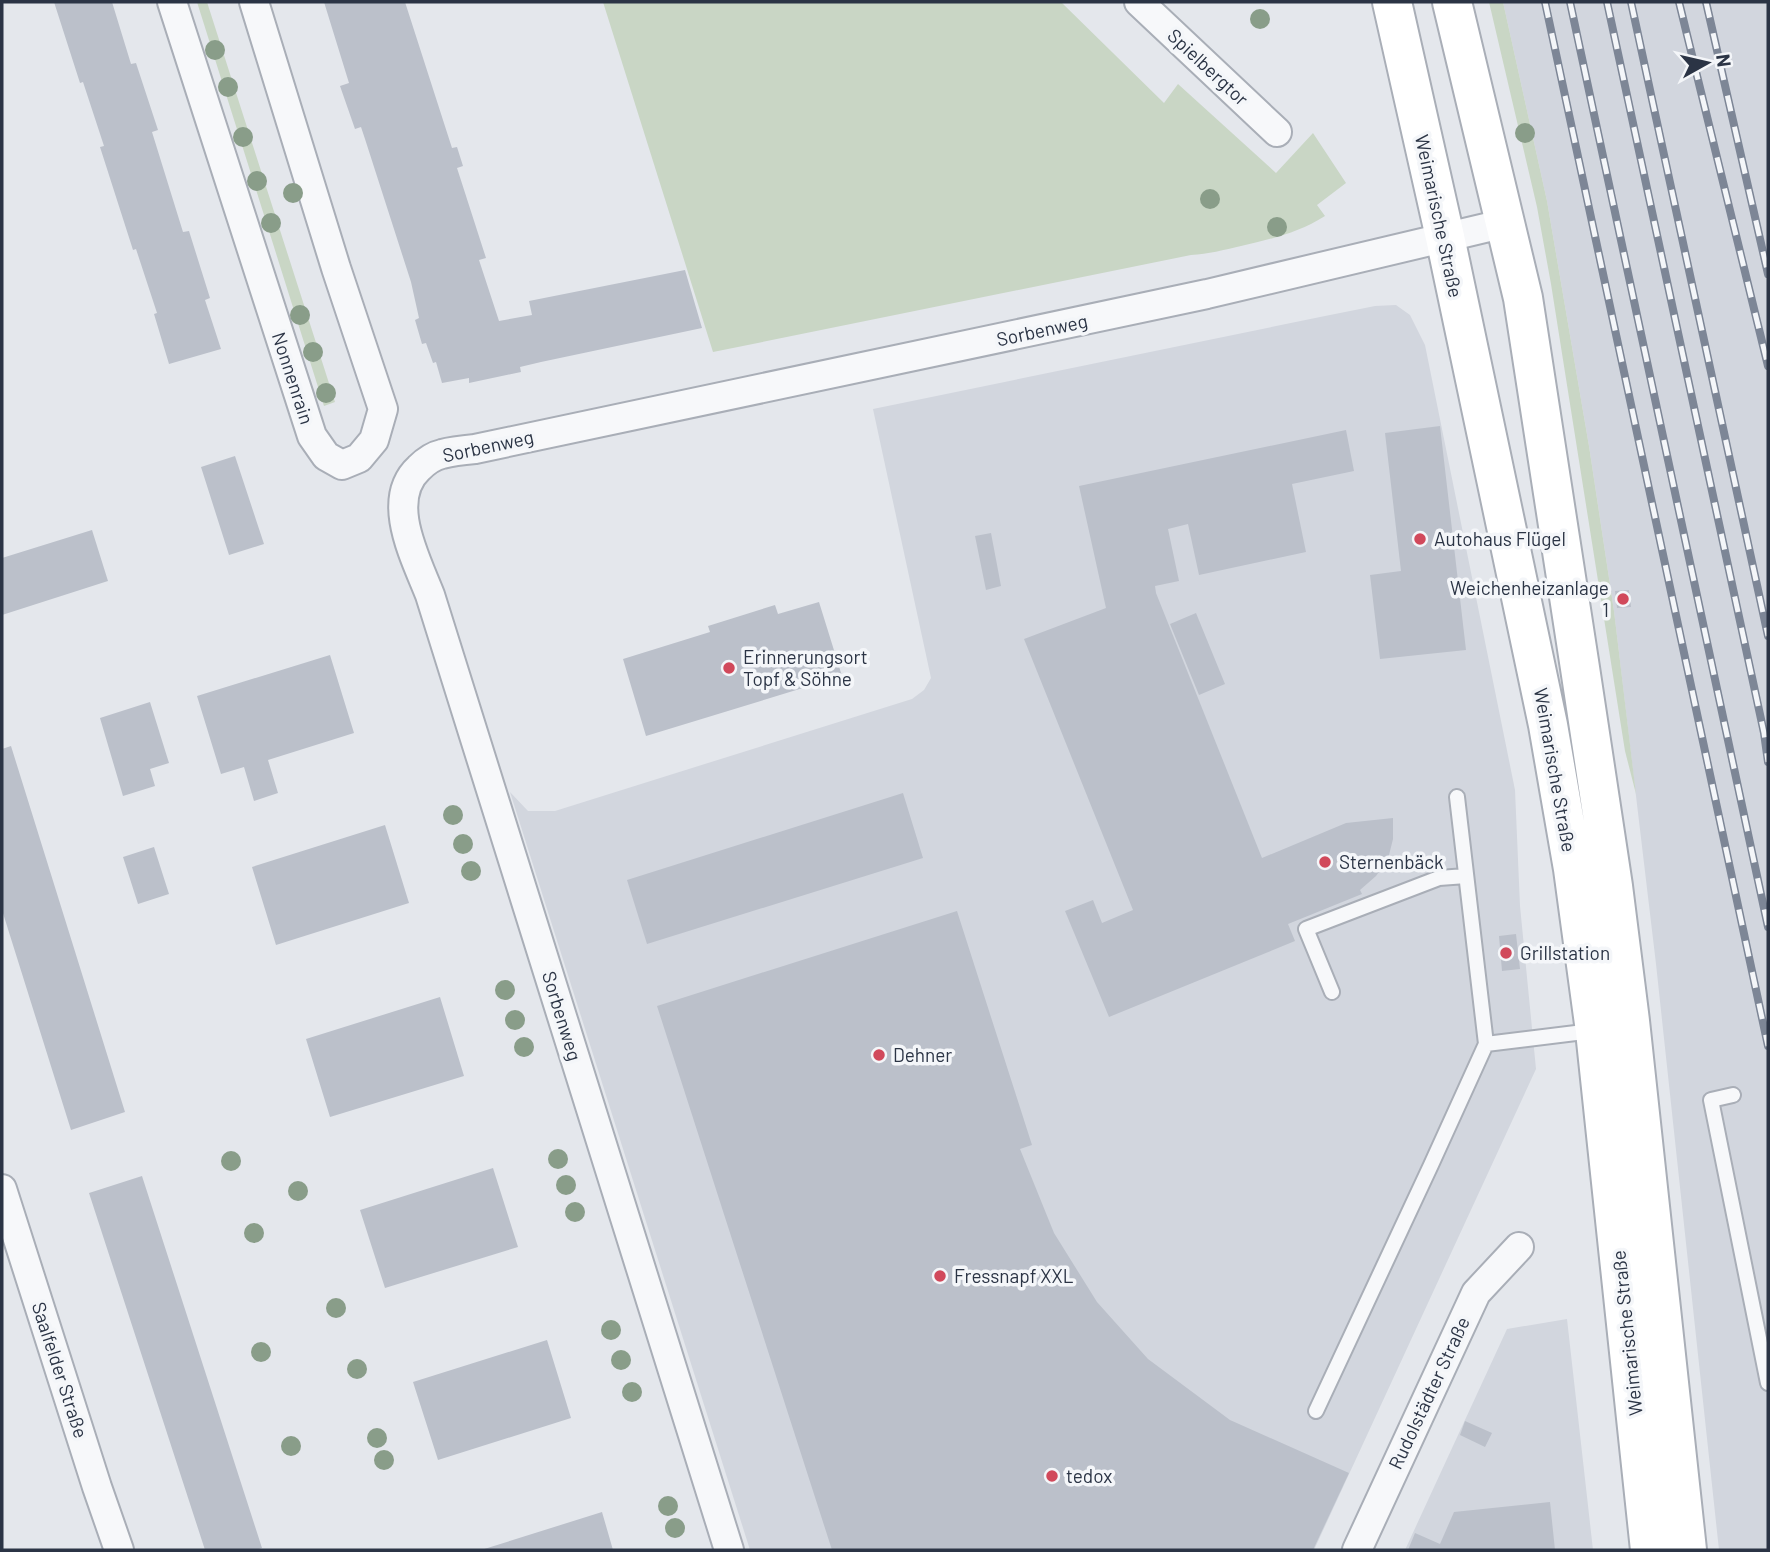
<svg xmlns="http://www.w3.org/2000/svg" width="1770" height="1552" viewBox="0 0 1770 1552" font-family="Barlow,sans-serif">
	<style>
		.built { fill: #d2d6de }
		.green { fill: #c9d6c5 }
		.building { fill: #bbc0ca }
		.lines { fill: none; stroke-linecap: round; stroke-linejoin: round }
		.service-casing { stroke: #a9aeb7; stroke-width: 18 }
		.minor-casing { stroke: #a9aeb7; stroke-width: 32 }
		.secondary-casing { stroke: #a9aeb7; stroke-width: 42 }
		.service { stroke: #f7f8fa; stroke-width: 14 }
		.minor { stroke: #f7f8fa; stroke-width: 28 }
		.secondary { stroke: #fff; stroke-width: 38 }
		.rail-casing { stroke: #7d8696; stroke-width: 8 }
		.rail { stroke: #f4f6f9; stroke-width: 5; stroke-dasharray: 16; stroke-linecap: butt }
		.tree { fill: #899d89 }
		.poi-dot { fill: #d1495b; stroke: #f4f6f9; stroke-width: 2.5 }
		.labels { text-anchor: middle; stroke-width: 7; stroke-linejoin: round; paint-order: stroke }
		.street-label { font-size: 19px; fill: #2b3445; stroke: #f4f6f9 }
		.poi-label { font-size: 19px; fill: #2b3445; stroke: #f4f6f9; text-anchor: start }
	</style>
	<rect width="100%" height="100%" fill="#e4e7ec"/>
	<!-- built -->
	<path class="built" d="M 1503,2 L 1768,2 L 1768,1550 L 1719,1550 L 1656,964 L 1614,611 L 1589,446 L 1547,201 Z
		M 1396,305 L 1410,315 L 1425,345 L 1515,790 L 1520,906 L 1536,1069 L 1314,1550 L 750,1550 L 510,792 L 528,811 L 555,811 L 912,699 L 924,690 L 931,678 L 873,409 L 1325,316 L 1375,306 Z
		M 1567,1319 L 1593,1550 L 1405,1550 L 1507,1329 Z"/>
	<!-- green -->
	<path class="green" d="M 197,2 L 207,2 L 335,402 L 324,406 Z
		M 603,2 L 1061,2 L 1164,103 L 1178,84 L 1276,173 L 1313,133 L 1346,183 L 1317,205 L 1325,216 C 1298,233 1271,239 1241,246 C 1224,250 1208,254 1191,255 L 713,352 Z
		M 1489,2 L 1503,2 L 1547,201 L 1589,446 L 1614,611 L 1636,794 L 1625,751 L 1551,284 L 1537,207 Z"/>
	<!-- building -->
	<path class="building" d="M 54,2 L 112,2 L 131,64 L 136,63 L 158,130 L 152,132 L 183,232 L 189,231 L 210,298 L 205,300 L 221,349 L 169,364 L 154,314 L 157,313 L 136,249 L 133,250 L 100,147 L 104,146 L 83,82 L 80,83 Z
		M 324,2 L 405,2 L 452,148 L 457,147 L 463,166 L 457,168 L 486,258 L 479,260 L 499,321 L 532,315 L 529,301 L 685,270 L 702,328 L 541,362 L 520,367 L 521,372 L 469,383 L 469,378 L 442,383 L 436,362 L 433,363 L 426,343 L 422,344 L 415,320 L 419,318 L 411,282 L 365,139 L 361,127 L 355,129 L 340,86 L 349,83 Z
		M 1440,426 L 1466,650 L 1380,659 L 1370,575 L 1401,571 L 1385,433 Z
		M 1346,430 L 1354,471 L 1292,484 L 1306,552 L 1199,575 L 1188,524 L 1168,529 L 1179,581 L 1155,586 L 1156,593 L 1262,858 L 1346,823 L 1393,818 L 1393,839 L 1388,859 L 1376,876 L 1360,890 L 1362,894 L 1288,924 L 1295,941 L 1109,1017 L 1065,911 L 1093,900 L 1102,923 L 1133,910 L 1024,639 L 1106,608 L 1079,486 Z
		M 235,456 L 264,544 L 229,555 L 201,467 Z
		M 92,530 L 108,581 L 2,615 L 2,558 Z
		M 991,533 L 1001,586 L 986,590 L 975,536 Z
		M 1629,590 L 1631,607 L 1617,608 L 1615,591 Z
		M 819,602 L 842,676 L 646,736 L 623,659 L 710,632 L 708,626 L 775,605 L 778,614 Z
		M 1196,613 L 1225,684 L 1199,695 L 1170,624 Z
		M 330,655 L 354,733 L 268,760 L 278,793 L 254,801 L 244,767 L 221,774 L 197,696 Z
		M 150,702 L 169,763 L 150,769 L 155,786 L 123,796 L 100,718 Z
		M 11,746 L 125,1112 L 71,1130 L 2,910 L 2,749 Z
		M 903,793 L 923,858 L 647,944 L 627,880 Z
		M 385,825 L 409,903 L 276,945 L 252,867 Z
		M 154,847 L 169,894 L 138,904 L 123,857 Z
		M 957,911 L 1032,1145 L 1020,1149 L 1054,1233 L 1097,1302 L 1148,1359 L 1230,1420 L 1349,1473 L 1313,1550 L 832,1550 L 657,1006 Z
		M 1516,934 L 1520,969 L 1502,971 L 1499,936 Z
		M 440,997 L 464,1076 L 330,1117 L 306,1039 Z
		M 493,1168 L 518,1247 L 385,1288 L 360,1210 Z
		M 142,1176 L 262,1548 L 256,1550 L 205,1550 L 89,1193 Z
		M 547,1340 L 571,1418 L 438,1460 L 413,1382 Z
		M 1465,1421 L 1492,1433 L 1485,1447 L 1460,1435 Z
		M 1550,1502 L 1555,1550 L 1408,1550 L 1415,1533 L 1440,1544 L 1454,1512 Z
		M 602,1512 L 613,1550 L 481,1550 Z"/>
	<g class="lines">
		<defs>
			<path id="service" d="M 1332,992 L 1306,929 L 1439,878 L 1466,876
				M 1486,1044 L 1592,1031
				M 1733,1095 L 1711,1100 L 1768,1383
				M 1316,1411 L 1431,1165 L 1486,1044 L 1457,797"/>
			<path id="minor" d="M 172,2 L 312,436 L 326,456 L 342,465 L 359,458 L 374,440 L 383,409 L 336,268 L 254,2
				M 1139,2 L 1277,132
				M 2,1189 L 97,1487 L 119,1550
				M 729,1550 L 430,595 C 416,559 384,500 419,468 C 426,461 433,456 442,454 C 453,451 464,450 475,449 L 1207,294 L 1506,223
				M 1357,1550 L 1476,1293 L 1519,1247"/>
			<path id="secondary" d="M 1392,2 L 1445,237 L 1548,725 L 1573,869 L 1595,1031 L 1650,1550
				M 1452,2 L 1523,298 L 1580,668 L 1613,886 L 1630,1021 L 1687,1550"/>
		</defs>
		<!-- service casing -->
		<use href="#service" class="service-casing"/>
		<!-- minor casing -->
		<use href="#minor" class="minor-casing"/>
		<!-- secondary casing -->
		<use href="#secondary" class="secondary-casing"/>
		<!-- service -->
		<use href="#service" class="service"/>
		<!-- minor -->
		<use href="#minor" class="minor"/>
		<!-- secondary -->
		<use href="#secondary" class="secondary"/>
		<defs>
			<path id="rail" d="M 1545,2 L 1768,1046
				M 1570,2 L 1768,927
				M 1607,2 L 1764,733 L 1768,762
				M 1631,2 L 1768,636
				M 1679,2 L 1768,366
				M 1706,2 L 1768,274"/>
		</defs>
		<!-- rail casing -->
		<use href="#rail" class="rail-casing"/>
		<!-- rail -->
		<use href="#rail" class="rail"/>
	</g>
	<!-- trees -->
	<g class="tree">
		<circle cx="1260" cy="19" r="10"/>
		<circle cx="215" cy="50" r="10"/>
		<circle cx="228" cy="87" r="10"/>
		<circle cx="1525" cy="133" r="10"/>
		<circle cx="243" cy="137" r="10"/>
		<circle cx="257" cy="181" r="10"/>
		<circle cx="293" cy="193" r="10"/>
		<circle cx="1210" cy="199" r="10"/>
		<circle cx="271" cy="223" r="10"/>
		<circle cx="1277" cy="227" r="10"/>
		<circle cx="300" cy="315" r="10"/>
		<circle cx="313" cy="352" r="10"/>
		<circle cx="326" cy="393" r="10"/>
		<circle cx="453" cy="815" r="10"/>
		<circle cx="463" cy="844" r="10"/>
		<circle cx="471" cy="871" r="10"/>
		<circle cx="505" cy="990" r="10"/>
		<circle cx="515" cy="1020" r="10"/>
		<circle cx="524" cy="1047" r="10"/>
		<circle cx="558" cy="1159" r="10"/>
		<circle cx="231" cy="1161" r="10"/>
		<circle cx="566" cy="1185" r="10"/>
		<circle cx="298" cy="1191" r="10"/>
		<circle cx="575" cy="1212" r="10"/>
		<circle cx="254" cy="1233" r="10"/>
		<circle cx="336" cy="1308" r="10"/>
		<circle cx="611" cy="1330" r="10"/>
		<circle cx="261" cy="1352" r="10"/>
		<circle cx="621" cy="1360" r="10"/>
		<circle cx="357" cy="1369" r="10"/>
		<circle cx="632" cy="1392" r="10"/>
		<circle cx="377" cy="1438" r="10"/>
		<circle cx="291" cy="1446" r="10"/>
		<circle cx="384" cy="1460" r="10"/>
		<circle cx="668" cy="1506" r="10"/>
		<circle cx="675" cy="1528" r="10"/>
	</g>
	<!-- markers -->
	<g class="poi-dot">
		<circle cx="1420" cy="539" r="7"/>
		<circle cx="1623" cy="599" r="7"/>
		<circle cx="729" cy="668" r="7"/>
		<circle cx="1325" cy="862" r="7"/>
		<circle cx="1506" cy="953" r="7"/>
		<circle cx="879" cy="1055" r="7"/>
		<circle cx="940" cy="1276" r="7"/>
		<circle cx="1052" cy="1476" r="7"/>
	</g>
	<g class="labels">
		<!-- street labels -->
		<g class="street-label">
			<text transform="translate(1208 67) rotate(43)" y="7">Spielbergtor</text>
			<text transform="translate(1439 216) rotate(78)" y="7">Weimarische Straße</text>
			<text transform="translate(1042 330) rotate(-12)" y="7">Sorbenweg</text>
			<text transform="translate(293 378) rotate(72)" y="7">Nonnenrain</text>
			<text transform="translate(488 446) rotate(-12)" y="7">Sorbenweg</text>
			<text transform="translate(1555 770) rotate(80)" y="7">Weimarische Straße</text>
			<text transform="translate(562 1016) rotate(73)" y="7">Sorbenweg</text>
			<text transform="translate(1627 1333) rotate(-96)" y="7">Weimarische Straße</text>
			<text transform="translate(60 1370) rotate(72)" y="7">Saalfelder Straße</text>
			<text transform="translate(1429 1393) rotate(-65)" y="7">Rudolstädter Straße</text>
		</g>
		<!-- poi labels -->
		<g class="poi-label">
			<text x="1434" y="546">Autohaus Flügel</text>
			<text x="1609" y="595" text-anchor="end">Weichenheizanlage<tspan x="1609" dy="22">1</tspan></text>
			<text x="743" y="664">Erinnerungsort<tspan x="743" dy="22">Topf &amp; Söhne</tspan></text>
			<text x="1339" y="869">Sternenbäck</text>
			<text x="1520" y="960">Grillstation</text>
			<text x="893" y="1062">Dehner</text>
			<text x="954" y="1283">Fressnapf XXL</text>
			<text x="1066" y="1483">tedox</text>
		</g>
	</g>
	<!-- border -->
	<rect width="1770" height="1552" fill="none" stroke="#2b3445" stroke-width="7"/>
	<!-- north arrow -->
	<g transform="translate(1707 63) rotate(82)" stroke="#f4f6f9" stroke-width="5" paint-order="stroke">
	<path d="M0-5L12 26L0 18L-12 26Z" fill="#2b3445"/>
	<text y="-10" font-size="19" font-weight="bold" text-anchor="middle" fill="#2b3445">N</text>
	</g>
</svg>
